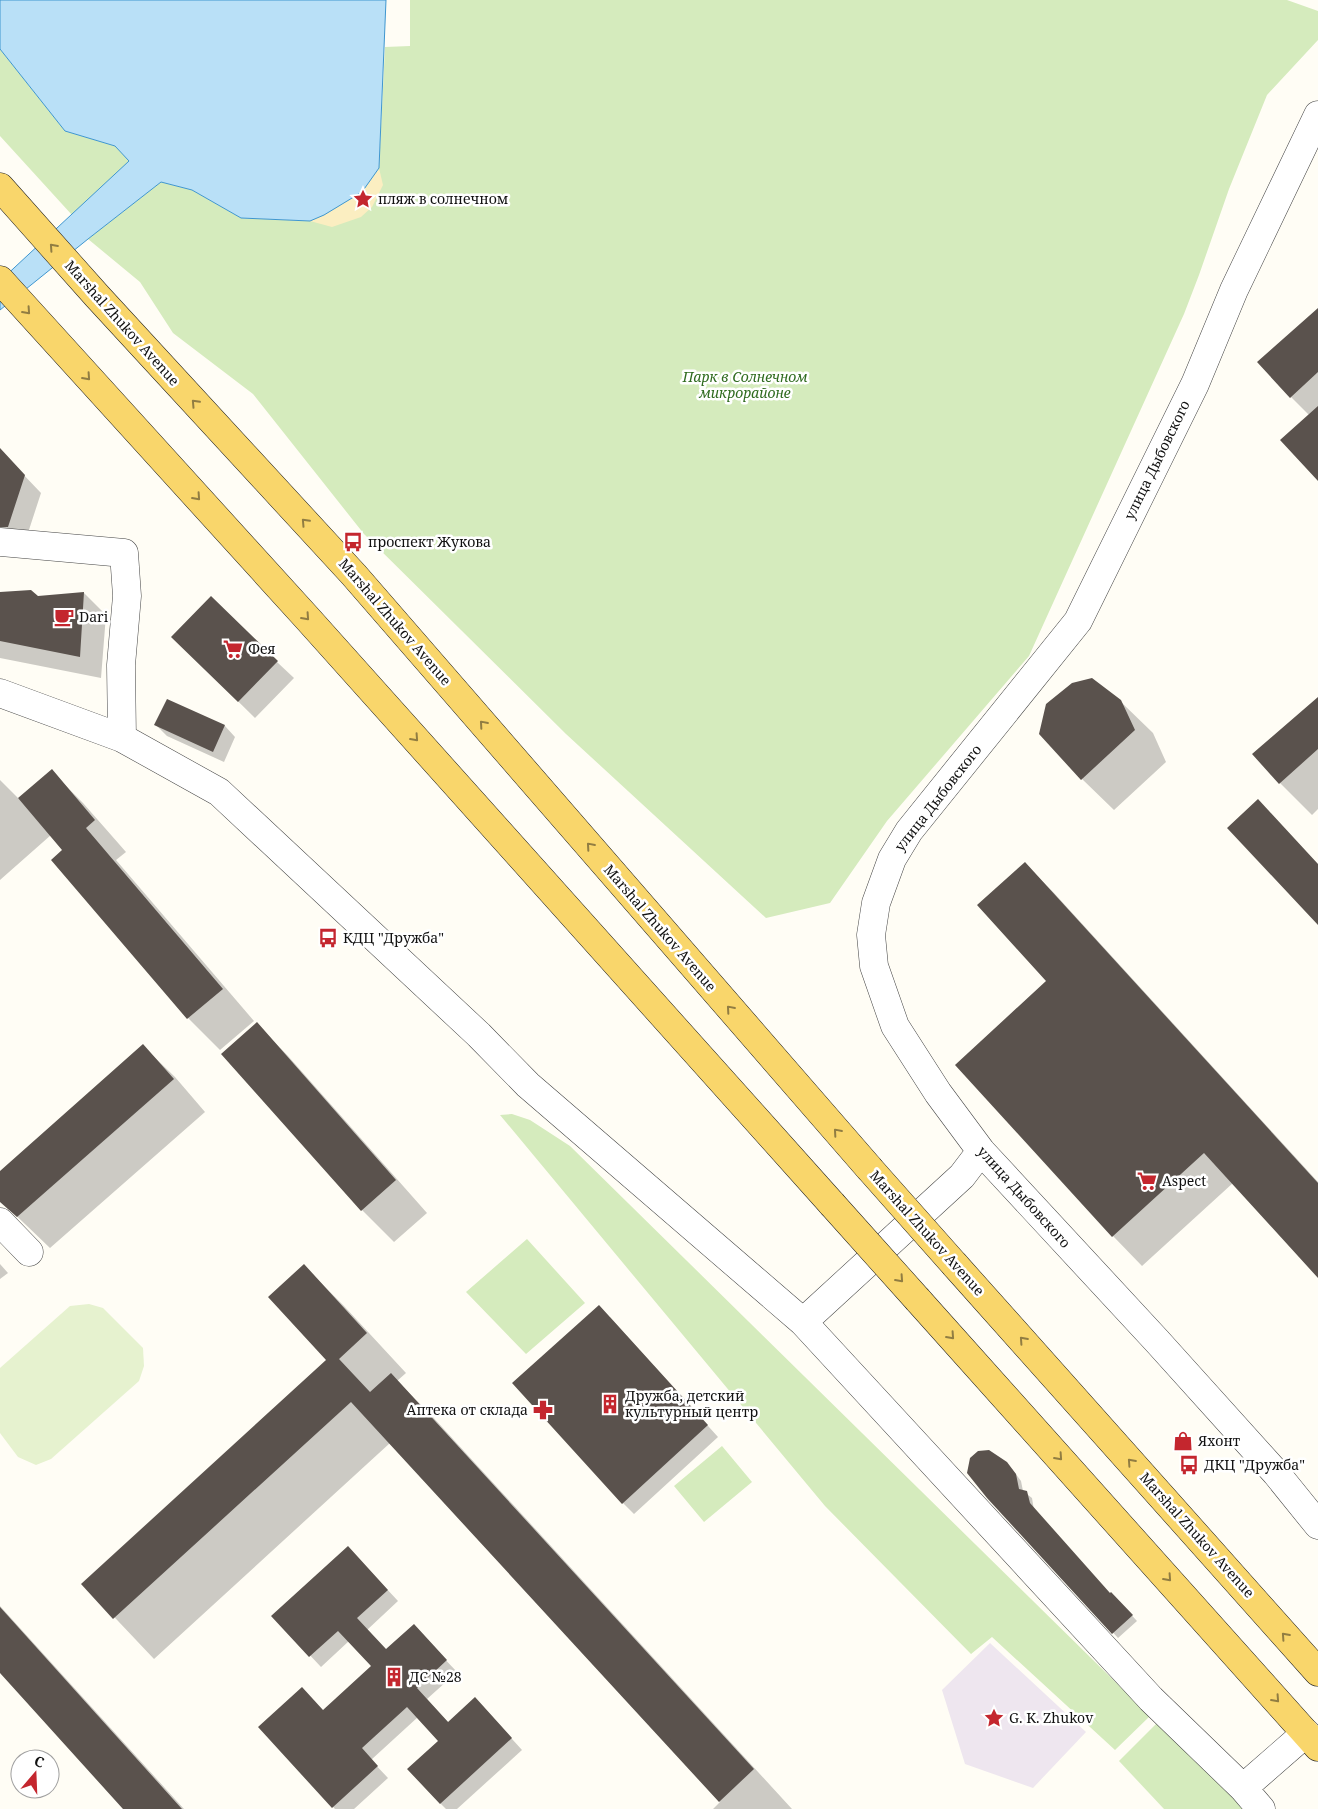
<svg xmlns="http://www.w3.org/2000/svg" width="1318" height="1809" viewBox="0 0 1318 1809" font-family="'Noto Serif',serif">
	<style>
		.industrial { fill: #eee6ef }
		.green { fill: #d5ebbd }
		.sand { fill: #fbeec1 }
		.pitch { fill: #e6f2cf }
		.water { fill: #b9e0f7; stroke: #3f96cf }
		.shadow { fill: #0003 }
		.building { fill: #5a524d }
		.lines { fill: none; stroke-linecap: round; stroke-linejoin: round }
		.minor-casing { stroke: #444; stroke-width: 29 }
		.major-casing { stroke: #222; stroke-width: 29 }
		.minor { stroke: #fff; stroke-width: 28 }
		.major { stroke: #f9d66b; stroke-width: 28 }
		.major-bridge-casing { stroke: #222; stroke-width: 29; stroke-linecap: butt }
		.major-bridge { stroke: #f9d66b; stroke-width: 28 }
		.oneway { stroke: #917d42 }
		.labels { text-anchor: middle; stroke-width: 5; stroke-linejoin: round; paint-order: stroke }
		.poi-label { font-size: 14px; fill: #111; stroke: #fff; text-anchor: start }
		.street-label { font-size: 14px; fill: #111; stroke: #fff }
		.park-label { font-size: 14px; font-style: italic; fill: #2f6b1f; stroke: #fff }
	</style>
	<rect width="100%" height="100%" fill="#fffdf5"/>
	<!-- industrial -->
	<path class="industrial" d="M 990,1643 L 1086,1732 L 1033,1788 L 965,1764 L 942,1690 Z"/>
	<!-- green -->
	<path class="green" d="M 410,0 L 1287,0 L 1318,11 L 1318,40 L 1267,95 L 1229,189 L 1199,275 L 1184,314 L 1029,656 L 887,821 L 830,903 L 766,918 L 566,734 L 364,534 L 253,394 L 173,333 L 140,282 L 88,239 L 161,182 L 192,190 L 241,218 L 310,221 L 379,168 L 385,47 L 410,46 Z
		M 0,49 L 65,131 L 115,146 L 130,161 L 72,215 L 0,136 Z
		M 512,1114 L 530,1120 L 570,1146 L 1150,1716 L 1115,1750 L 992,1637 L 971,1654 L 825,1506 L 500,1115 Z
		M 527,1239 L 585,1303 L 526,1354 L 466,1292 Z
		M 722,1446 L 752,1482 L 704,1522 L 674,1486 Z
		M 1158,1722 L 1247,1809 L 1164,1809 L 1119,1761 Z"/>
	<!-- sand -->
	<path class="sand" d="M 379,168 L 383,185 L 372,207 L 361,217 L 332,227 L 310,221 L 324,215 L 362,192 Z"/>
	<!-- pitch -->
	<path class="pitch" d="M 89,1304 L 103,1308 L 143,1348 L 144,1366 L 139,1381 L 51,1459 L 36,1465 L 18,1457 L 0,1433 L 0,1368 L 70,1306 Z"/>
	<!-- water -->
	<path class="water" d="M 0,0 L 386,0 L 379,168 L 362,192 L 324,215 L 310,221 L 241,218 L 192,190 L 161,182 L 88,239 L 0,310 L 0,281 L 129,161 L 115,146 L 65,131 L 0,49 Z"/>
	<!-- shadow -->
	<path class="shadow" d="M 1318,309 L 1318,480 L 1309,415 L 1291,397 Z
		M 0,450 L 41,493 L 27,536 L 0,528 Z
		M 0,593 L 37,597 L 84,593 L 106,615 L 101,678 L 0,658 Z
		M 190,654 L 277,662 L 294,678 L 255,718 Z
		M 1318,698 L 1318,809 L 1312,815 L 1280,783 Z
		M 1120,701 L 1153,733 L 1166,762 L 1114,810 L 1082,779 Z
		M 156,725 L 225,726 L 235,737 L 224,762 L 167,736 Z
		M 51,771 L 83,803 L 126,852 L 116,860 L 254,1021 L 220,1050 L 188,1018 L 52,860 L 64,850 L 51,835 L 0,880 L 0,780 L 19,799 Z
		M 1025,864 L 1054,893 L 1318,1182 L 1318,1276 L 1233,1183 L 1142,1266 L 1113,1236 L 1048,981 Z
		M 257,1024 L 288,1056 L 427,1213 L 394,1242 L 362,1210 L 223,1054 Z
		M 143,1046 L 175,1077 L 205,1112 L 50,1248 L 0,1200 L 0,1172 Z
		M 0,1264 L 8,1273 L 0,1279 Z
		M 304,1266 L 344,1306 L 406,1373 L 397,1381 L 431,1415 L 792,1809 L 713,1809 L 720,1802 L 390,1443 L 154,1659 L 83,1584 L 328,1360 Z
		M 610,1317 L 718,1437 L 634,1514 L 623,1503 Z
		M 1012,1469 L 1021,1481 L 1023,1491 L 1032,1498 L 1034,1510 L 1110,1594 L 1111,1593 L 1137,1621 L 1118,1638 L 988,1497 Z
		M 359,1559 L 398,1601 L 367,1630 L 386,1651 L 424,1637 L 457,1672 L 427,1699 L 449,1723 L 486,1710 L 522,1750 L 457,1809 L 446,1809 L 440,1803 L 439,1741 L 418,1717 L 371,1760 L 388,1778 L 354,1809 L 335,1809 L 260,1727 L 323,1711 L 372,1666 L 349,1641 L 321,1667 L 273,1616 Z
		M 0,1606 L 184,1809 L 125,1809 L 0,1671 Z"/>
	<!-- building -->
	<path class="building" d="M 1318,308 L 1318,372 L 1290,398 L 1257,362 Z
		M 1318,406 L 1318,481 L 1280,440 Z
		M 0,448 L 25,475 L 8,527 L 0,527 Z
		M 31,590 L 38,596 L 84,592 L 80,657 L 0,641 L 0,592 Z
		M 211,596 L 278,661 L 238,702 L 171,637 Z
		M 1092,678 L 1121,700 L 1135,730 L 1081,780 L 1039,734 L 1046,704 L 1072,683 Z
		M 1318,697 L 1318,749 L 1279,784 L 1252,754 Z
		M 167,699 L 225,725 L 213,752 L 154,725 Z
		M 52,769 L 95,820 L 86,828 L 223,989 L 187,1019 L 51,860 L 62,850 L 18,798 Z
		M 1258,799 L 1318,864 L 1318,925 L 1227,828 Z
		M 1025,862 L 1318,1183 L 1318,1278 L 1204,1153 L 1112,1237 L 955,1065 L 1046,981 L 977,905 Z
		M 257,1022 L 396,1180 L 361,1211 L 221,1054 Z
		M 143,1044 L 174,1079 L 17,1217 L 0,1202 L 0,1171 Z
		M 304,1264 L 367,1333 L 339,1359 L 370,1392 L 391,1373 L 754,1769 L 719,1802 L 351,1402 L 113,1619 L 81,1584 L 326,1360 L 268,1297 Z
		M 599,1305 L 708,1425 L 622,1504 L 512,1383 Z
		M 989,1450 L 1007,1462 L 1016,1474 L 1019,1489 L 1027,1491 L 1030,1503 L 1110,1593 L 1111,1592 L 1133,1615 L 1112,1634 L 987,1498 L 967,1473 L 970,1458 L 978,1451 Z
		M 348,1546 L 388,1590 L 357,1618 L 386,1649 L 414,1624 L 447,1660 L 417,1688 L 448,1722 L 475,1697 L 512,1738 L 440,1804 L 407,1769 L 438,1741 L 407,1707 L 362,1748 L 378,1766 L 332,1808 L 258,1727 L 302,1687 L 323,1710 L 371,1666 L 338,1631 L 309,1657 L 271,1616 Z
		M 0,1607 L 182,1809 L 123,1809 L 0,1673 Z"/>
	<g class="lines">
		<defs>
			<path id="minor" d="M 1318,115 L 1234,290 L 1195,384 L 1078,621 L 909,831 L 892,859 L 876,903 L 871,935 L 874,966 L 895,1026 L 938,1093 L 981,1151 L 1157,1341 L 1276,1473 L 1318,1525
				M 0,542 L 124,553 L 127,596 L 121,665 L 122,738
				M 0,693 L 122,738 L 219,792 L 479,1035 L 528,1085 L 803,1322 L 1151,1699 L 1243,1788 L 1261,1809
				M 0,1222 L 29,1252
				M 803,1322 L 962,1176 L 981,1151
				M 1243,1788 L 1306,1733"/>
			<path id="major" d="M 0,187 L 97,296 L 354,575 L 869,1168
				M 0,280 L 308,619 L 832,1204
				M 955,1265 L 1318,1672
				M 918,1300 L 1318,1747"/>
		</defs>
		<!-- minor casing -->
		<use href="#minor" class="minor-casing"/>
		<!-- major casing -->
		<use href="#major" class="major-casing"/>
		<!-- minor -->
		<use href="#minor" class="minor"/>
		<!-- major -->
		<use href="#major" class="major"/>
		<defs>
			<path id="major-bridge" d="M 869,1168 L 955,1265
				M 832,1204 L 918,1300"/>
		</defs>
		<!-- major-bridge casing -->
		<use href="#major-bridge" class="major-bridge-casing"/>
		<!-- major-bridge -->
		<use href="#major-bridge" class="major-bridge"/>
	</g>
	<!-- one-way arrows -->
	<defs><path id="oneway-chevron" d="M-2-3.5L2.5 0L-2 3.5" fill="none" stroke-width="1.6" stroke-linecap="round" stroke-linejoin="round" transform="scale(1.25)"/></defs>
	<g class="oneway">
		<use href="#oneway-chevron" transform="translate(53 247) rotate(-132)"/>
		<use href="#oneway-chevron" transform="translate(27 311) rotate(48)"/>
		<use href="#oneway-chevron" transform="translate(87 377) rotate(48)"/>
		<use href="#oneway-chevron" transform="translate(195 403) rotate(-133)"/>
		<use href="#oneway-chevron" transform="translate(197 497) rotate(48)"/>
		<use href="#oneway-chevron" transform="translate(305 522) rotate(-133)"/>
		<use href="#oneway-chevron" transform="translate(306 617) rotate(48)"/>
		<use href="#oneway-chevron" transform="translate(483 724) rotate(-131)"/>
		<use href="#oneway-chevron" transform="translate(415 738) rotate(48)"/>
		<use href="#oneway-chevron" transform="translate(590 846) rotate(-131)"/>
		<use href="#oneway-chevron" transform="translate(730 1009) rotate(-131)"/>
		<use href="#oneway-chevron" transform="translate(837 1132) rotate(-131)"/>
		<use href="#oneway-chevron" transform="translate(900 1279) rotate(48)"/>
		<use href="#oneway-chevron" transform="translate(951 1336) rotate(48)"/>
		<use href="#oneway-chevron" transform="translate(1023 1340) rotate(-132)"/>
		<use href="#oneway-chevron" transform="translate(1059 1457) rotate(48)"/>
		<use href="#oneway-chevron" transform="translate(1131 1462) rotate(-132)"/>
		<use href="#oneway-chevron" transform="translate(1168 1578) rotate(48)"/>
		<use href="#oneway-chevron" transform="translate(1285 1636) rotate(-132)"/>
		<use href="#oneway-chevron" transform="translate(1276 1699) rotate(48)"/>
	</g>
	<!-- icons -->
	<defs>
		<symbol id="sight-bare" viewBox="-9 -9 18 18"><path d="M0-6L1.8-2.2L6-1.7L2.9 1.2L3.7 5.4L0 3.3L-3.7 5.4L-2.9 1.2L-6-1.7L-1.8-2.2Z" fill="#c4262e" stroke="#fff" stroke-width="2.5" paint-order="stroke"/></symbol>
		<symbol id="bus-bare" viewBox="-9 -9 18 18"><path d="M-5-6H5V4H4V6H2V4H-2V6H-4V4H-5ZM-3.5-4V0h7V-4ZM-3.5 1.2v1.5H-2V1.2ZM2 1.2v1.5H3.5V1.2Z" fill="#c4262e" stroke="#fff" stroke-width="2.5" paint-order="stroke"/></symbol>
		<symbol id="cafe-bare" viewBox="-9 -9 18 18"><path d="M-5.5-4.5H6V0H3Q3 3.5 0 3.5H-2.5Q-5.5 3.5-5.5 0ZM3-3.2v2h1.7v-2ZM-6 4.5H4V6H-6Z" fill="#c4262e" stroke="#fff" stroke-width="2.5" paint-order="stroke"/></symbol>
		<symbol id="supermarket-bare" viewBox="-9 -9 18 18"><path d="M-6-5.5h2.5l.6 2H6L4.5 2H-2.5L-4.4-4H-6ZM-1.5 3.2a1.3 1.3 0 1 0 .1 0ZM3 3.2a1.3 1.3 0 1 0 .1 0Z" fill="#c4262e" stroke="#fff" stroke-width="2.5" paint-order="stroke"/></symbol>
		<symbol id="building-bare" viewBox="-9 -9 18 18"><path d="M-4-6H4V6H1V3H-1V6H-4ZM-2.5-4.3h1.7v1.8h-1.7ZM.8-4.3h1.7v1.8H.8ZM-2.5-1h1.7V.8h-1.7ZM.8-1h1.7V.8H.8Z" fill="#c4262e" stroke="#fff" stroke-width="2.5" paint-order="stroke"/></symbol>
		<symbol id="pharmacy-bare" viewBox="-9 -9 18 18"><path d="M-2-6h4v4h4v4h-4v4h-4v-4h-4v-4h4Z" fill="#c4262e" stroke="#fff" stroke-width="2.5" paint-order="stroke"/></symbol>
		<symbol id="shop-bare" viewBox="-9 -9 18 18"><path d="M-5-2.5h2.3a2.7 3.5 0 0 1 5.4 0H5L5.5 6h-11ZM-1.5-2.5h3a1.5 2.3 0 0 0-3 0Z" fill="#c4262e" stroke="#fff" stroke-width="2.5" paint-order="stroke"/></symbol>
	</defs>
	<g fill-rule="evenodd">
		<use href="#sight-bare" x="349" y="185" width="28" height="28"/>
		<use href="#bus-bare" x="339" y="528" width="28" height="28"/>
		<use href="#cafe-bare" x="50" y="603" width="28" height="28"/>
		<use href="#supermarket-bare" x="219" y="635" width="28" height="28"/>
		<use href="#bus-bare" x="314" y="924" width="28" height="28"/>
		<use href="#supermarket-bare" x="1133" y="1167" width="28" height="28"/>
		<use href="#building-bare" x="596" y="1390" width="28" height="28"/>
		<use href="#pharmacy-bare" x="529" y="1396" width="28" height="28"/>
		<use href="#shop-bare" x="1169" y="1427" width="28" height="28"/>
		<use href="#bus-bare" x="1175" y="1451" width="28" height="28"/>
		<use href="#building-bare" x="380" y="1663" width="28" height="28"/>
		<use href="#sight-bare" x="980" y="1704" width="28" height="28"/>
	</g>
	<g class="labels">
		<!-- poi labels -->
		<g class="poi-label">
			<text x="378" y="204">пляж в солнечном</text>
			<text x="368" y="547">проспект Жукова</text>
			<text x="79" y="622">Dari</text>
			<text x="248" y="654">Фея</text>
			<text x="343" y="943">КДЦ "Дружба"</text>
			<text x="1162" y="1186">Aspect</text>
			<text x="625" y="1401">Дружба, детский<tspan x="625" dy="16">культурный центр</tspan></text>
			<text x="528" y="1415" text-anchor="end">Аптека от склада</text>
			<text x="1198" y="1446">Яхонт</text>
			<text x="1204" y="1470">ДКЦ "Дружба"</text>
			<text x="409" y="1682">ДС №28</text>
			<text x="1009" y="1723">G. K. Zhukov</text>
		</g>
		<!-- street labels -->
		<g class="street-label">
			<text transform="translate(122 323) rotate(48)" y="5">Marshal Zhukov Avenue</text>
			<text transform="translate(1157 460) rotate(-64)" y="5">улица Дыбовского</text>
			<text transform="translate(395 622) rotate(49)" y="5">Marshal Zhukov Avenue</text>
			<text transform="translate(938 798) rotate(-52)" y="5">улица Дыбовского</text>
			<text transform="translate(660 928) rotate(49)" y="5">Marshal Zhukov Avenue</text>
			<text transform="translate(1024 1197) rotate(48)" y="5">улица Дыбовского</text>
			<text transform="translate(927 1233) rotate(48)" y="5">Marshal Zhukov Avenue</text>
			<text transform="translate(1197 1535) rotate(48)" y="5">Marshal Zhukov Avenue</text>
		</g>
		<!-- park labels -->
		<g class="park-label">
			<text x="745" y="382">Парк в Солнечном<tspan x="745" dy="16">микрорайоне</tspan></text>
		</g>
	</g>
	<!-- north arrow -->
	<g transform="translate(35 1774) rotate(19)"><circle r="24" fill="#ffffff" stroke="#a0a0a0"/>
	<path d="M0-4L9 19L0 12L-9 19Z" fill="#c4262e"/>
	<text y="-8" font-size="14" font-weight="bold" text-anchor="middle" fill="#111111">С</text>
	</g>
</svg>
